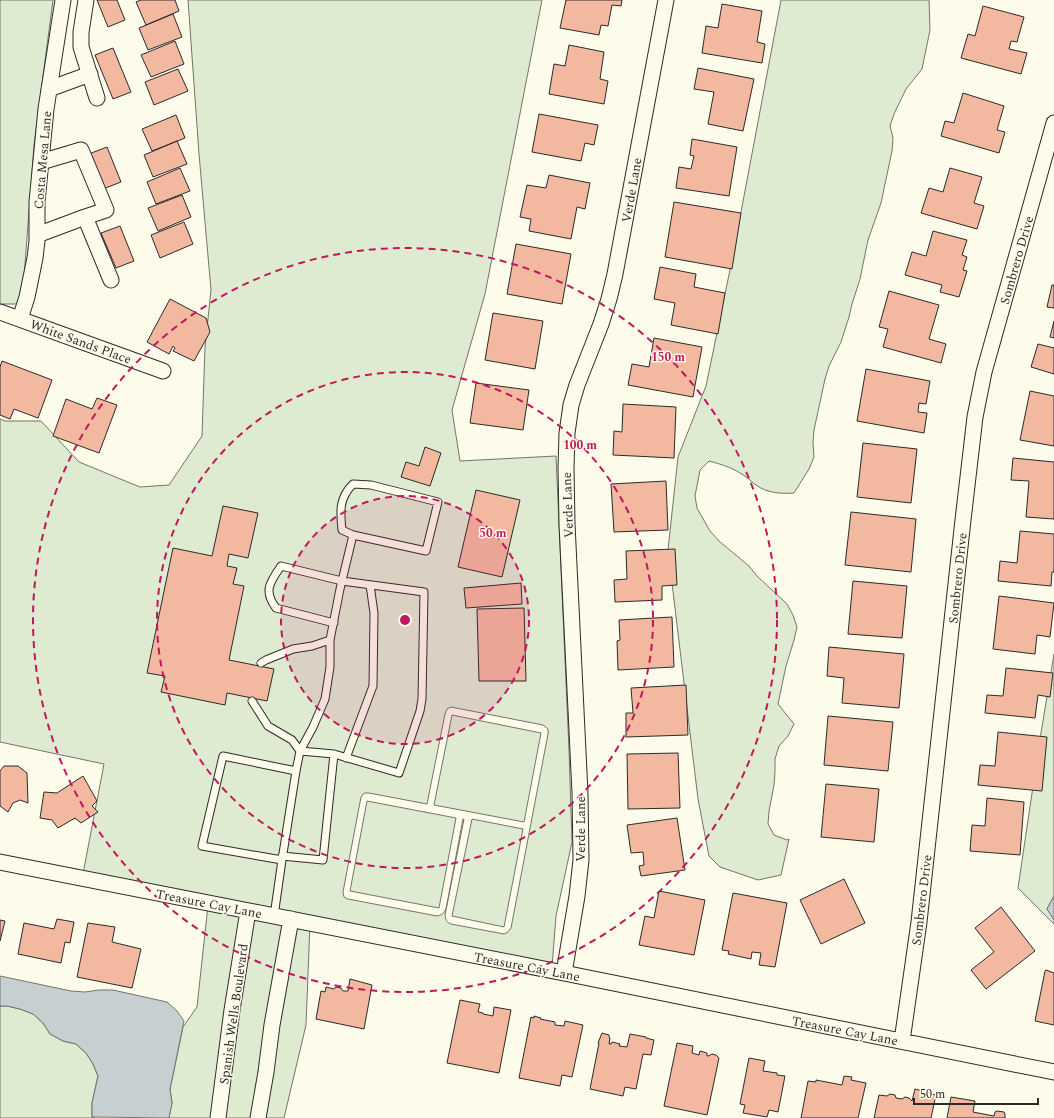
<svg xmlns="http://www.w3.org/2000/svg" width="1054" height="1118" font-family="Spectral,serif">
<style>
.green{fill:#deebd1;stroke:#74746e;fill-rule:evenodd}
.water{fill:#c7d0d0;stroke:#74746e}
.building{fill:#f2b8a0;stroke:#2b2b2b}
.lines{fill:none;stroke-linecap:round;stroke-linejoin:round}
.service-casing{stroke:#2b2b2b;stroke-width:9}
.minor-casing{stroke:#2b2b2b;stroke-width:17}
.service{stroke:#fdfbea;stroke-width:7}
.minor{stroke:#fdfbea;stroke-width:15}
.ring{fill:none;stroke:#c2185b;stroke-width:2;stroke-dasharray:7 5}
.labels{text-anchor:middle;stroke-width:3;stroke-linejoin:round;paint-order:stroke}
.street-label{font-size:13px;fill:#2b2b2b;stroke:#fdfbea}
.centre{fill:#c2185b;stroke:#fdfbea;stroke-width:2}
.ring-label{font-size:12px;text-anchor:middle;font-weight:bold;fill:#c2185b;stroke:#fdfbea;stroke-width:3;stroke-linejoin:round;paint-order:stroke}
</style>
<rect width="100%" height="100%" fill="#fdfbea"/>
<path class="green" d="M0 0H53L34 145 22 304H0Z
M188 0H542L485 294 452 410 460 461 556 456 569 750 572 842 556 916 552 967 310 923 306 1025 284 1118H169L172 1103 170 1089 183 1027 197 1007 208 905 82 879 104 764 0 742V419L5 421H41L79 462 140 487 169 485 202 436 205 347 211 290 199 154ZM451 707 543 725 548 729V734L511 928 508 932 504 934 451 924C446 922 446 920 445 915L464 819H463L446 909C444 914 441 915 437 916L348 899 344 897 343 892 361 797 364 793H369L427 804 445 714 447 709Z
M781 0H929L930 30 922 69 906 89 894 114 890 126 893 138 892 151 881 203 868 240 860 279 852 304 849 317 841 342 829 366 825 379 814 430 813 443 814 457 809 469 794 493C781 494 767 493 756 485 752 483 750 479 746 477 736 469 721 464 709 461L700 470 695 496 697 508 710 531 719 541 749 566 757 576 787 604 793 615 797 627 794 640 786 666 778 704 794 724 788 736 779 746 775 759V772L774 785 769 811 768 824 774 835 787 840 789 839 781 875 758 880 720 867 709 856 698 799 668 550 678 457 706 386 731 265Z
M1054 654V896L1047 909 1054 919V924L1018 888 1040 739Z
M452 715 541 733 524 822 434 805Z
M367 801 456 818 439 908 350 891Z
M472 819 523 829 504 927 452 916Z
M0 1006H7L20 1009 33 1014 43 1023 50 1034 63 1041 76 1044 86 1053 93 1064 98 1076 92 1103V1117L95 1118H0Z"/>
<path class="water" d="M1054 896V920L1047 909Z
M0 976 71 991 85 992 99 990H113L167 1002 177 1011 184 1021 170 1089 172 1103 169 1118 92 1117V1103L98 1076 93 1064 86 1053 76 1044 63 1041 50 1034 43 1023 33 1014 20 1009 7 1006H0Z"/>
<path class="building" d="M97 0H117L125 20 108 27Z
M141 0H175L179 11 146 25 136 2Z
M566 0H622L621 6 612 5 608 26 601 25 599 35 560 28Z
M722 4 762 11 757 42 765 44 762 63 702 53 706 26 718 28Z
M983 6 1024 17 1017 42 1011 41 1009 49 1027 53 1021 74 961 58 968 34 975 36Z
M173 14 182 37 148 50 139 28Z
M175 41 184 64 151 77 141 55Z
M569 45 604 52 600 79 608 81 604 104 549 94 554 64 565 66Z
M113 48 131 92 113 99 95 55Z
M698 68 754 79 743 131 708 124 714 92 694 89Z
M178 69 188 91 154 105 145 82Z
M963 93 1004 106 997 130 1005 132 999 153 941 136 945 121 954 123Z
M539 114 598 125 594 145 585 143 581 161 532 152Z
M176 115 185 138 152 151 142 129Z
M692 139 737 147 729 196 676 188 679 167 691 169 694 156 690 155Z
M177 141 187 164 153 177 144 155Z
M107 147 121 182 103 189 89 154Z
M180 168 190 191 156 204 147 182Z
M950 168 982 177 974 203 984 206 977 229 921 213 929 188 943 192Z
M549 175 590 183 585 209 577 207 571 239 529 231 531 219 520 217 527 185 546 188Z
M182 195 191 217 158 231 148 208Z
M674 202 741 213 732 269 665 257Z
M184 222 193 244 160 258 151 235Z
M120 226 134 261 116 268 101 233Z
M933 231 967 240 962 255 967 257 963 270 967 271 959 297 940 292 942 285 905 275 912 252 926 256Z
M516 244 571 254 562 304 507 294Z
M660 267 696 274 694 287 725 293 718 334 671 325 675 303 654 299Z
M1052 285H1054V308L1047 307Z
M889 291 939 305 929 339 946 344 941 363 883 347 888 329 879 327Z
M170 299 206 318 210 332 194 361 173 351 175 348 173 346 169 354 147 342Z
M493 313 543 321 535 369 485 360Z
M1054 321V338L1050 337Z
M654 338 702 347 693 397 628 385 632 364 649 367Z
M1038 344 1054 348V374L1031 367Z
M2 361 52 380 38 418 14 409 10 419 0 415V367Z
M866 369 930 381 926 404 919 403 918 412 927 413 924 433 857 421Z
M476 383 529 390 523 430 470 423Z
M1030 391 1054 396V446L1020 440Z
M97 398 117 405 99 453 53 436 66 399 92 409Z
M623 404 676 407 674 458 613 455 614 431 622 432Z
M863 443 917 449 911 503 857 497Z
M425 447 441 453 430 486 401 477 406 462 419 466Z
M1013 458 1054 462V519L1026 517 1029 481 1011 480Z
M666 481 668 530 614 532 611 484Z
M476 490 520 500 502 577 458 567Z
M223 506 258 513 248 558 229 554 227 566 237 568 233 584 244 586 229 660 274 669 267 701 227 693 225 705 161 692 165 676 147 673 173 548 212 556Z
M851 512 916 519 911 572 845 565Z
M1020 531 1054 534V572H1052L1051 586 998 581 1000 561 1017 563Z
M675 549 677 585 662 586V600L615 602 614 580 627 579 626 551Z
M853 581 907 586 902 638 848 634Z
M521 583 522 604 466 608 464 588Z
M999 596 1054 603 1050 637 1037 635 1035 654 993 649Z
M524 608 526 681H479L477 609Z
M672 617 674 667 618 670 617 641 620 640 619 620Z
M829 647 904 654 899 708 842 703 844 678 827 676Z
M1006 668 1053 673 1050 697 1038 695 1035 718 985 713 987 695 1003 696Z
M686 685 688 735 626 737V713H633L631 688Z
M828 716 893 722 888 771 824 765Z
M998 732 1047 737 1042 791 978 785 980 765 995 766Z
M678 753 680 808 628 809 627 754Z
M4 766H18L27 773 28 803 20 800 13 803 8 812 0 806V771Z
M83 776 97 801 92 806 98 812 81 823 75 818 58 828 52 820 40 818 44 792 57 793Z
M826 784 879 789 874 842 821 837Z
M987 798 1024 802 1020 855 970 851 972 825 985 826Z
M677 818 685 870 641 876 639 866 644 865 643 852 631 853 627 825Z
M844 879 865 923 821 944 800 900Z
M659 891 705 900 694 955 639 945 645 916 654 918Z
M733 893 787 903 775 967 759 965 761 953 752 952 751 959 728 954 729 951 722 950Z
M1001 907 1035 951 986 989 971 970 994 952 975 928Z
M57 919 74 922 70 943 65 942 61 963 18 954 24 923 54 929Z
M0 920 5 921 0 941Z
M88 923 115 927 112 942 141 949 132 988 77 977Z
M1046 970 1054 973V1025L1035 1021 1045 971Z
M350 979 372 985 364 1029 316 1019 321 991 325 992 326 987 334 989 336 987 341 988 343 991H348Z
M460 1000 480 1004 478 1012 483 1013V1014L493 1016 494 1007 511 1010 499 1073 447 1063Z
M534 1016 541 1018 540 1019 555 1022V1025L564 1026 565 1021 583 1025 572 1077 562 1075 560 1086 519 1078 531 1017 534 1018Z
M602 1033 609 1035V1037L610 1038 609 1044H611L612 1042 620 1044 619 1046 627 1047 630 1034 646 1037V1038L654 1040 651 1055 643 1054 636 1089 625 1087 623 1096 590 1089 599 1043H598Z
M677 1043 693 1046 692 1053 699 1055 700 1051 707 1053V1056H708L712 1054 716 1055 719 1058 707 1115 664 1106Z
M749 1058 765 1061 763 1071 777 1073V1075L785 1076 778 1112 769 1110 767 1117 743 1113 745 1105 740 1104Z
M844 1076 852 1077 851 1080 866 1083 858 1118H801L808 1081 816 1082V1080L842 1085Z
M915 1089 923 1091V1092L936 1095 931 1118H874L879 1095 887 1096 890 1094 895 1095 896 1098 902 1099 905 1097 909 1098 912 1101Z
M951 1097 975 1101 973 1112 994 1116 995 1112 997 1111 1004 1112 1005 1114V1118H947Z"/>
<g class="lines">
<defs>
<path id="service" d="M330 640V667L325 699 313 727 300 751 334 754
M261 663 266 660 293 649 312 646 330 640 340 589 353 535 342 530C340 511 339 498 353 484L371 485 438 502 426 551 353 535
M252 701 268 726 292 740 300 751 296 771 223 756 202 846 282 860 274 916
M346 758 373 686 374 613 370 585
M282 856 323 860 334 754 399 773 420 711 422 699 424 592 342 581 281 566C270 582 263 591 276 608L334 623
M282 860 296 771"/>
<path id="minor" d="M86 0 81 32V47L97 98
M49 89 90 74
M41 162 81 150 106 210 85 217 111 280
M37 235 85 217
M0 312 163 371
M20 319 27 297 35 258 37 241V202L46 109 63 0
M0 862 564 973 1054 1072
M564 973 577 896 581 860 580 793 567 524 566 468 567 433 571 405 577 385 601 324 609 299 615 274 666 0
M902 1041 919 922 963 520 975 417 984 372 1054 123
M218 1118 232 1010 248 911
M258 1118 266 1072 272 1025 291 919"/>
</defs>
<use href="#service" class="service-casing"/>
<use href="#minor" class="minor-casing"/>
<use href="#service" class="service"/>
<use href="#minor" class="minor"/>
</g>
<circle cx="405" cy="620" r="124" fill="#c2185b" fill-opacity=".12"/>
<g class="ring">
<circle cx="405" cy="620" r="124"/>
<circle cx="405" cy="620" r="248"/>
<circle cx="405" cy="620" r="372"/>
</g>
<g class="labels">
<g class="street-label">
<text transform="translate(42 160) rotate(-85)" y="5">Costa Mesa Lane</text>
<text transform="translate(631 190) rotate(-80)" y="5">Verde Lane</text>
<text transform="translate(1016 260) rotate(-74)" y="5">Sombrero Drive</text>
<text transform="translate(81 341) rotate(20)" y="5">White Sands Place</text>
<text transform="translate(567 505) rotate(-92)" y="5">Verde Lane</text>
<text transform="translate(957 578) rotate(-84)" y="5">Sombrero Drive</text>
<text transform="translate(580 829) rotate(-90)" y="5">Verde Lane</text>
<text transform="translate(921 900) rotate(-83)" y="5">Sombrero Drive</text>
<text transform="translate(209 903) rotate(11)" y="5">Treasure Cay Lane</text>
<text transform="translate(527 966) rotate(11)" y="5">Treasure Cay Lane</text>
<text transform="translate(233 1014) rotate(-82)" y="5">Spanish Wells Boulevard</text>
<text transform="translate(845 1030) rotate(11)" y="5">Treasure Cay Lane</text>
</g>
</g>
<circle cx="405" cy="620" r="6" class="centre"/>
<g class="ring-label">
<text x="668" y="361">150 m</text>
<text x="580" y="449">100 m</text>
<text x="493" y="537">50 m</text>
</g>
<path d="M914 1098v6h124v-6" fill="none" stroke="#2b2b2b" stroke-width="2"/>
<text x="920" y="1098" font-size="12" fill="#2b2b2b" stroke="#fdfbea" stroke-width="3" paint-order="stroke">50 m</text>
</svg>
